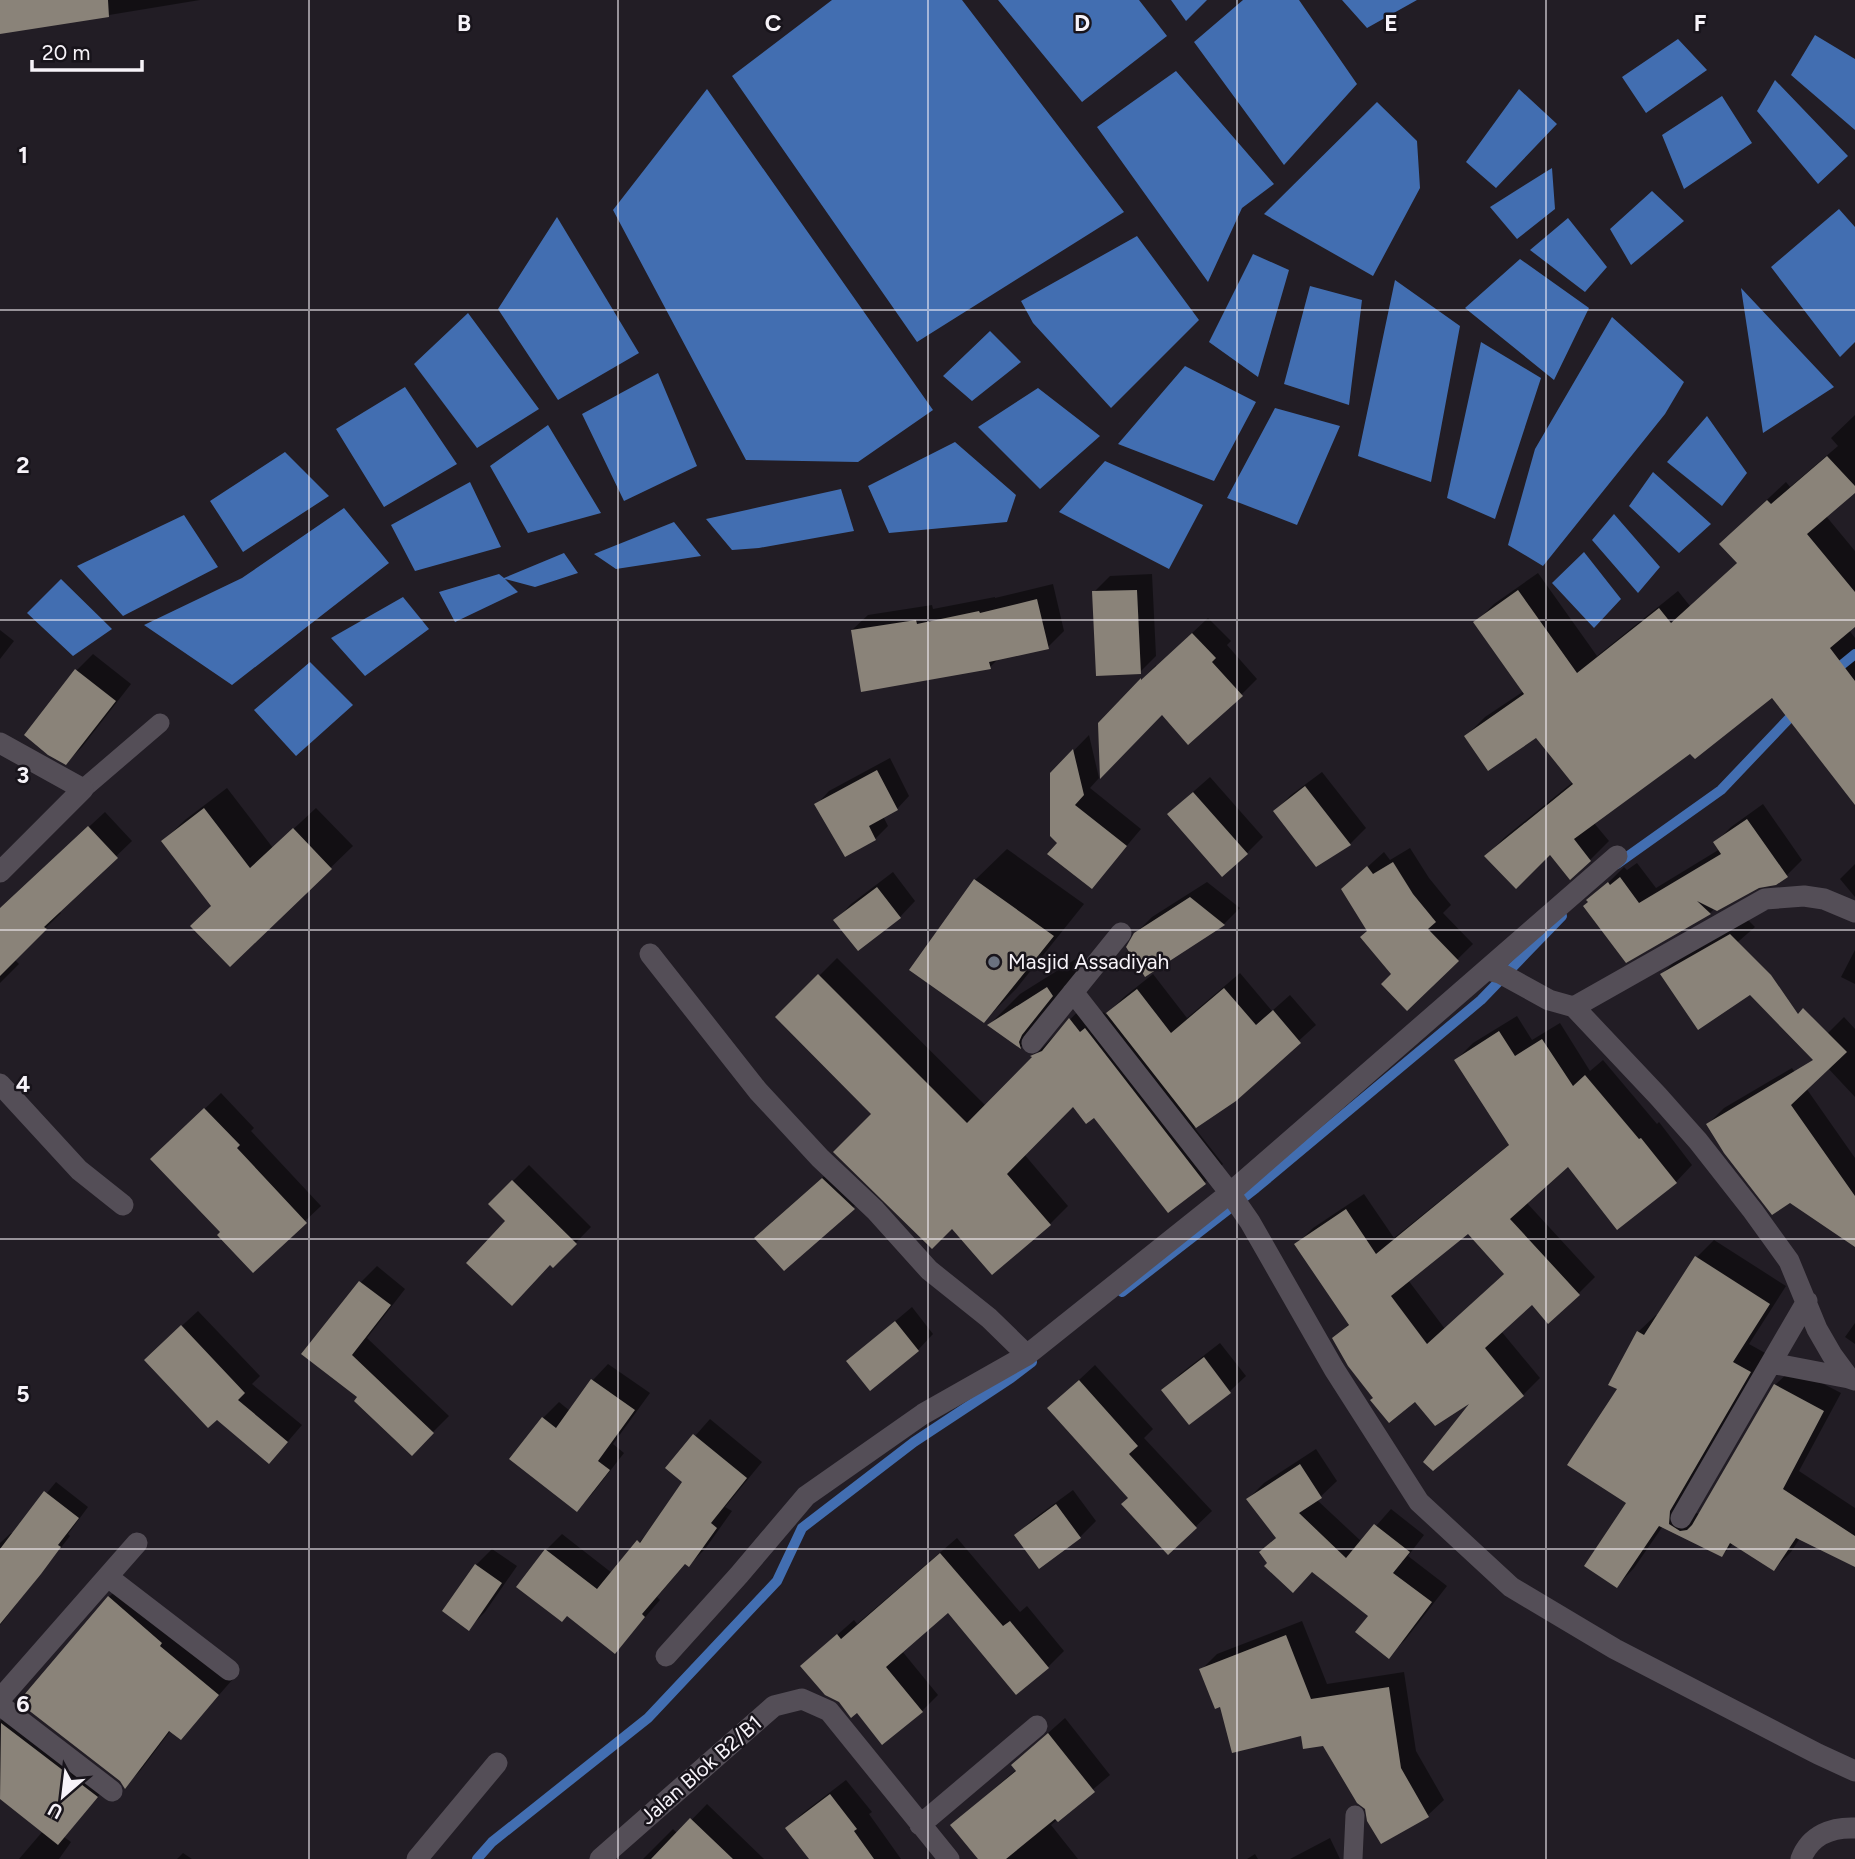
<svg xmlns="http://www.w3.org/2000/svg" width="1855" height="1859" font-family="Figtree,sans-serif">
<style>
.water{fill:#426eb1}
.shadow{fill:#0007;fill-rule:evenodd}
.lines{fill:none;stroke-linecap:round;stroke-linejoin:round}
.stream{stroke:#426eb1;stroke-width:10}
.building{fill:#8a8379;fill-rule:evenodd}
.lane{stroke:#544e57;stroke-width:19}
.street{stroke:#544e57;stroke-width:21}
.grid{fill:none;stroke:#f7f3f9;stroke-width:2;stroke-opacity:0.55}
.worship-dot{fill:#6b7280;stroke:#18141b;stroke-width:2.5}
.labels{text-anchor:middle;stroke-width:5;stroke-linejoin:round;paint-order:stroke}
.poi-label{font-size:21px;fill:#f7f3f9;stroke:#18141b;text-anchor:start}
.street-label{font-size:21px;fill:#f7f3f9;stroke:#18141b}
.grid-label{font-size:23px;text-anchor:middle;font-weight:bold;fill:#f7f3f9;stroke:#18141b;stroke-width:5;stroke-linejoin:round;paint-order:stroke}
</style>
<rect width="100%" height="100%" fill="#221d25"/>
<path class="water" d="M832 0H962L1124 212 917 342 732 76Z
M998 0H1139L1167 36 1082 102Z
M1171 0H1207L1186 21Z
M1243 0H1299L1357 84 1284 165 1194 42Z
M1342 0H1417L1367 28Z
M1815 35 1855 59V130L1791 75Z
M1678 39 1707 70 1646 113 1622 77Z
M1176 71 1274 184 1242 208 1208 282 1097 127Z
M1775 80 1848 156 1818 184 1757 111Z
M707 89 933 410 858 462 746 460 613 210Z
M1519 89 1557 124 1496 188 1466 162Z
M1722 96 1752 143 1684 189 1662 135Z
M1377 102 1417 141 1420 188 1373 276 1264 214Z
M1552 168 1555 209 1517 239 1490 207Z
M1652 191 1684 221 1631 265 1610 229Z
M1839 209 1855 227V342L1840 357 1771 267Z
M557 217 639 353 558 400 498 309Z
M1568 218 1607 267 1585 292 1530 250Z
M1137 236 1199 320 1111 408 1033 323 1021 301Z
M1253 254 1289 270 1258 377 1209 342Z
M1520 259 1589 308 1554 380 1465 308Z
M1395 280 1460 326 1431 482 1358 456Z
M1310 286 1362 300 1349 405 1284 384Z
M1741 288 1834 387 1763 433Z
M468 313 539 409 477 448 414 364Z
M1612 317 1684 382 1665 414 1543 566 1508 545 1535 449Z
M990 331 1021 362 972 401 943 376Z
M1481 342 1541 378 1495 519 1447 498Z
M1185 366 1256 402 1214 481 1118 444Z
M658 373 697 466 624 501 582 414Z
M405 387 457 464 384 507 336 429Z
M1038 388 1100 436 1040 489 978 427Z
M1275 408 1340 426 1297 525 1227 498Z
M1707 416 1747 473 1722 506 1667 462Z
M548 425 601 513 528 533 490 466Z
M955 442 1016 495 1007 522 889 533 868 486Z
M285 452 329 496 243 552 210 501Z
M1105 461 1203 505 1169 569 1059 512Z
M1653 472 1711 524 1679 553 1629 506Z
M470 482 501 547 415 571 391 525Z
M841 489 854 531 759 548 732 550 706 519Z
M344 508 389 563 232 685 144 625 242 578Z
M1614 514 1660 567 1638 593 1592 540Z
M184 515 218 567 123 616 77 566Z
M674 522 701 556 616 569 594 554Z
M1584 552 1621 599 1594 628 1552 583Z
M564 553 578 573 535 587 505 579 518 592 455 622 439 592 499 574 504 578Z
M61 579 112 629 73 656 27 613Z
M403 597 429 629 365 676 331 638Z
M310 662 353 705 296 756 254 710Z"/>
<path class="shadow" d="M0 0H200L0 33Z
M1855 415V491L1826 516 1855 551V625L1849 630 1855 638V779L1772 695 1594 823 1609 841 1590 860 1550 852 1486 856 1505 837 1573 782 1537 736H1466L1485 717 1524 691 1475 623 1494 604 1538 573 1597 656 1678 591 1690 606 1738 562 1740 525 1786 482 1790 487 1838 446 1831 438Z
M1152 574 1156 656 1140 672 1094 592 1110 576Z
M1053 584 1064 631 1048 647 999 658 990 667 852 630 868 615 932 605 933 609 995 597V598Z
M1208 618 1231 641 1227 645 1257 679 1241 695 1162 713 1100 724 1156 665V667Z
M0 630 14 641 0 659Z
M93 654 131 684 82 747 66 763 26 735 77 670Z
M1089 735 1099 778 1090 788 1141 829 1092 887 1059 843 1052 773Z
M890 758 909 796 897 809 883 816 888 826 875 839 817 804 829 791Z
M1322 772 1366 828 1350 844 1275 811 1291 795Z
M1210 777 1263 837 1247 853 1185 799Z
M227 788 273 848 316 808 353 846 230 965 213 905 163 841 185 820Z
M1763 804 1802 860 1787 875 1758 886 1715 908 1710 913 1585 906 1624 867 1627 870 1637 863 1656 888 1720 849 1715 843 1731 827Z
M105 812 132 841 59 911 61 913 14 959 19 964 0 983V909Z
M1410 848 1429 878 1451 905 1443 913 1473 944 1407 1009 1393 974 1343 889 1384 852 1390 860Z
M1007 849 1084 904 1016 989 984 1021 975 880Z
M1855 864V897L1840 879Z
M893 872 915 901 900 917 836 920 851 904Z
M1207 882 1240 908 1224 924 1146 974 1135 934 1152 917Z
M1747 919 1755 927 1716 961 1662 974 1678 958Z
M1855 950V984L1841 977Z
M1079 957 1084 963 1052 1016 1021 1047 989 1025 1020 994Z
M837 958 986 1106 1088 1001 1099 1015 1104 1012 1106 1015 1124 997 1153 974 1187 1018 1240 973 1272 1011 1290 995 1316 1025 1235 1099 1194 1127 1223 1164 1205 1182 1168 1210 1095 1115 1074 1104 1024 1154 1068 1206 1050 1224 873 1114 778 1017Z
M1517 1016 1532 1040 1560 1023 1590 1071 1603 1060 1657 1124 1659 1122 1692 1165 1676 1182 1568 1165 1526 1202 1595 1277 1578 1294 1532 1302 1501 1331 1540 1378 1523 1395 1476 1399 1375 1398 1334 1339 1350 1323 1297 1244 1313 1228 1364 1194 1394 1238 1510 1144 1456 1060 1473 1043ZM1468 1231 1505 1273 1445 1329 1408 1280Z
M1844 1017 1855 1029V1097L1811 1050Z
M1792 1068 1855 1158V1244L1708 1124 1724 1108Z
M221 1093 254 1128 251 1131 321 1206 253 1270 222 1232 153 1159Z
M839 1163 870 1192 784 1269 772 1222Z
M529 1165 591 1227 553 1266 490 1204Z
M1714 1240 1786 1286 1749 1344 1767 1354 1691 1512 1700 1514 1775 1385 1793 1368 1841 1393 1799 1471 1855 1508V1565L1800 1538 1791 1552 1774 1569 1734 1543 1722 1555 1663 1526 1634 1568 1617 1586 1628 1502 1619 1389 1638 1332 1656 1315 1659 1316 1696 1258Z
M377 1266 405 1289 367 1338 449 1416 412 1453 360 1397 304 1354 361 1282Z
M912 1307 933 1334 918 1350 848 1361Z
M198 1311 260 1376 252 1384 302 1425 284 1446 162 1344Z
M1855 1323V1344L1845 1337Z
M1220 1343 1246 1376 1230 1391 1189 1422 1164 1390 1180 1374Z
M608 1364 650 1393 613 1444 624 1453 592 1494 577 1510 543 1418 559 1402 570 1411 593 1380Z
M1095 1365 1153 1429 1144 1438 1212 1511 1168 1553 1065 1393Z
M710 1419 762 1462 725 1507 732 1511 705 1549 689 1565 686 1563 657 1597 660 1600 615 1652 546 1550 562 1534 612 1573 654 1526 685 1482 667 1468Z
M1316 1449 1337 1481 1317 1500 1362 1542 1391 1509 1424 1535 1408 1556 1447 1586 1405 1640 1389 1656 1370 1616 1313 1570 1269 1563 1261 1552 1277 1537 1248 1499 1264 1483Z
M56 1482 88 1507 68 1534 70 1536 0 1625V1543L11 1533 13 1534Z
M1073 1490 1096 1521 1080 1537 1039 1567 1016 1536 1032 1520Z
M957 1538 1020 1612 1027 1606 1064 1651 1048 1667 1017 1693 949 1611 902 1651 938 1695 922 1711H857L840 1701 802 1666 854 1620 857 1624Z
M492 1549 517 1566 485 1612 469 1628 476 1565Z
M125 1581 233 1679 181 1738 171 1730 140 1771 125 1786 121 1779 109 1597Z
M1302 1621 1327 1684 1404 1672 1416 1751 1444 1800 1428 1815 1381 1842 1367 1808 1324 1744 1222 1704 1201 1670 1217 1654Z
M7 1714 111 1781 64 1837 71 1842 59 1859H19L43 1831 0 1797V1721Z
M1065 1718 1110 1775 1051 1825 1078 1859H981L952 1825 1017 1769 1030 1749Z
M846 1780 872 1812 869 1814 901 1859H812L787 1828 803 1813Z
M707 1804 764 1859H643L673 1829 678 1834Z
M1330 1838 1340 1859H1290Z
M183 1853 192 1859H177Z
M1255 1854 1258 1859H1247Z"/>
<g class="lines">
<path class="stream" d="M1833 672 1855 654
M1617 864 1721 790 1798 709
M1122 1292 1256 1188 1481 1000 1562 916
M477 1859 492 1842 648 1718 777 1581 802 1528 914 1442 1011 1378 1032 1362"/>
</g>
<path class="building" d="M0 0H108L109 17 0 34Z
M1827 456 1855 486V493L1807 534 1855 592V627L1830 648 1855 681V805L1772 698 1695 759 1690 754 1574 839 1591 861 1570 880 1550 855 1516 889 1484 856 1573 784 1536 738 1488 771 1464 736 1524 694 1473 622 1518 590 1577 673 1659 608 1671 623 1737 563 1719 544 1767 500 1771 504Z
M1137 590 1141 674 1096 676 1092 591Z
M1037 599 1049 649 989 662 991 669 861 692 851 630 916 620 917 624 979 611 980 613Z
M1192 633 1216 658 1212 662 1243 696 1188 745 1162 715 1100 779 1098 723 1141 678V680Z
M75 669 116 701 66 765 48 755 24 735Z
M1073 749 1084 795 1075 805 1127 846 1092 889 1047 854 1057 843 1050 836V773Z
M877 770 898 810 869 826 876 840 845 857 814 804Z
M1305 786 1351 845 1316 867 1273 811Z
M1193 792 1248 854 1222 877 1167 814Z
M204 808 250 868 293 828 332 869 230 967 190 926 211 906 161 841Z
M1747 819 1788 877 1776 885 1759 888 1717 911 1697 901 1711 914 1626 963 1583 906 1588 902 1586 900 1608 882 1610 885 1620 877 1639 903 1721 854 1713 842Z
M88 826 118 858 44 927 47 929 0 976V908Z
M1393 862 1413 894 1436 922 1428 929 1459 961 1407 1011 1381 984 1391 974 1360 937 1367 931 1341 889 1367 866 1373 874Z
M974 879 1054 936 984 1023 909 970Z
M877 887 901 918 858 951 833 920Z
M1190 897 1225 925 1145 977 1126 947 1134 933Z
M1730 934 1771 975 1798 1014 1803 1008 1847 1052 1791 1105 1855 1196V1247L1790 1203 1772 1215 1724 1153 1706 1124 1813 1060 1750 995 1698 1030 1660 974Z
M818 974 967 1123 1032 1057 1030 1056 1042 1051 1069 1018 1080 1032 1085 1028 1206 1184 1168 1213 1094 1118 1086 1124 1073 1107 1007 1174 1051 1225 992 1275 952 1229 932 1249 833 1152 871 1114 775 1017Z
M1047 987 1053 996 1022 1035 1019 1042 1021 1049 987 1025Z
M1224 988 1256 1025 1273 1010 1301 1043 1236 1101 1196 1128 1106 1013 1137 989 1171 1033Z
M1499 1031 1515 1056 1542 1039 1573 1086 1585 1075 1639 1139 1641 1138 1677 1183 1617 1230 1568 1167 1510 1219 1580 1295 1548 1324 1532 1305 1485 1348 1524 1396 1433 1471 1423 1462 1469 1404 1435 1426 1415 1402 1389 1423 1370 1400 1373 1398 1348 1366 1332 1338 1349 1325 1294 1244 1346 1209 1376 1254 1509 1145 1454 1060ZM1468 1234 1504 1274 1427 1344 1391 1296Z
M204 1108 240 1145 237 1148 307 1223 253 1273 217 1235 220 1232 150 1159Z
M822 1178 855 1209 784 1271 754 1238Z
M512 1180 577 1244 553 1268 550 1265 512 1306 466 1263 505 1221 488 1204Z
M1695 1256 1770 1304 1733 1362 1751 1372 1670 1511 1669 1524 1680 1531 1687 1530 1692 1525 1774 1384 1824 1411 1783 1489 1855 1536V1567L1796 1538 1774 1571 1730 1543 1722 1557 1659 1526 1617 1588 1584 1566 1626 1503 1567 1465 1617 1389 1608 1385 1637 1331 1644 1335Z
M359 1281 391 1305 352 1355 434 1433 412 1456 354 1401 357 1397 301 1354Z
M895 1321 919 1351 870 1391 846 1361Z
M181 1325 245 1393 238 1400 288 1442 269 1464 217 1420 208 1428 144 1360Z
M1204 1357 1231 1393 1189 1425 1161 1390Z
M591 1379 635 1410 598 1461 610 1470 577 1512 509 1459 542 1417 556 1428Z
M1079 1380 1138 1446 1129 1454 1197 1528 1168 1555 1121 1504 1128 1498 1047 1408Z
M693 1434 747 1478 711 1523 717 1528 689 1567 685 1564 642 1614 645 1617 615 1654 567 1616 562 1622 516 1587 545 1549 597 1589 637 1540 640 1543 682 1482 665 1468Z
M1300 1464 1322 1498 1299 1513 1346 1558 1374 1524 1410 1552 1393 1573 1432 1602 1389 1659 1355 1632 1368 1616 1312 1572 1293 1593 1264 1566 1267 1563 1259 1552 1276 1538 1246 1499Z
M44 1491 79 1518 58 1545 61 1547 41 1574 0 1624V1549Z
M1056 1504 1081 1538 1039 1569 1014 1535Z
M940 1553 1003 1626 1010 1621 1049 1668 1016 1695 948 1613 886 1667 923 1712 882 1745 857 1713 851 1718 839 1702 825 1695 800 1666 837 1634 841 1639Z
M475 1564 502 1583 469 1631 442 1611Z
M108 1596 162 1643 160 1646 219 1695 181 1740 169 1731 125 1789 120 1781 18 1702Z
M1286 1635 1311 1699 1389 1687 1401 1768 1429 1817 1381 1844 1367 1821 1365 1809 1357 1803 1323 1746 1303 1749 1301 1736 1232 1753 1220 1707 1215 1709 1199 1669Z
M1 1723 98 1797 58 1845 0 1799Z
M1048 1733 1095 1792 1058 1822 1055 1819 1006 1859H978L950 1825 1016 1771 1011 1765Z
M830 1794 857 1829 854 1831 874 1859H809L785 1828Z
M690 1818 733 1859H651Z"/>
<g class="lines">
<path class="lane" d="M83 789 160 723
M1353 1859 1355 1815"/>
<path class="street" d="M0 743 83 789 0 872
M650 954 758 1091 820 1158 875 1210 929 1270 989 1318 1027 1355
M1488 970 1500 973 1549 1000 1574 1007 1658 1096 1698 1141 1753 1211 1789 1261 1817 1329 1832 1355 1849 1378 1855 1380
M1073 992 1230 1193 1250 1222 1334 1369 1419 1502 1511 1587 1615 1649 1818 1754 1855 1771
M1574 1007 1765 899 1804 896 1824 899 1855 912
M1032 1043 1121 933
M0 1084 79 1170 123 1205
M1771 1363 1849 1378
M1681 1518 1807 1301
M108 1577 229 1670
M666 1656 739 1575 806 1496 923 1414 1027 1355 1230 1193 1617 856
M0 1699 137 1543
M0 1705 112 1791
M920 1825 1037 1726
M417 1859 497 1763
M600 1859 774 1706 802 1699 829 1711 949 1859
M1801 1859C1810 1835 1832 1827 1855 1828"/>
</g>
<path class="grid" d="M309 0V1859M618 0V1859M928 0V1859M1237 0V1859M1546 0V1859M0 310H1855M0 620H1855M0 930H1855M0 1239H1855M0 1549H1855"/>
<circle class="worship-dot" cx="994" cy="962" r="7"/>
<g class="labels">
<g class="poi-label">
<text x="1008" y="969">Masjid Assadiyah</text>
</g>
<g class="street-label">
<text transform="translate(701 1770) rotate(-41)" y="7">Jalan Blok B2/B1</text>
</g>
</g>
<g class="grid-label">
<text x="464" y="31">B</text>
<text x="773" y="31">C</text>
<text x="1082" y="31">D</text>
<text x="1391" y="31">E</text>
<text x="1700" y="31">F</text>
<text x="23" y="163">1</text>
<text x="23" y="473">2</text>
<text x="23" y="783">3</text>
<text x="23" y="1092">4</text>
<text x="23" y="1402">5</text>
<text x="23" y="1712">6</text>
</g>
<g transform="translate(63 1796) rotate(208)" stroke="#18141b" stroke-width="5" paint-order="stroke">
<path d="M0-5L12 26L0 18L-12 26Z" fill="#f7f3f9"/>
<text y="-10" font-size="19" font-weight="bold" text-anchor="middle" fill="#f7f3f9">U</text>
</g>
<path d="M32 60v10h110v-10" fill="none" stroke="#f7f3f9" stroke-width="3.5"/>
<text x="42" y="60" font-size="21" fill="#f7f3f9" stroke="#18141b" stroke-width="5" paint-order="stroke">20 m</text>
</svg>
